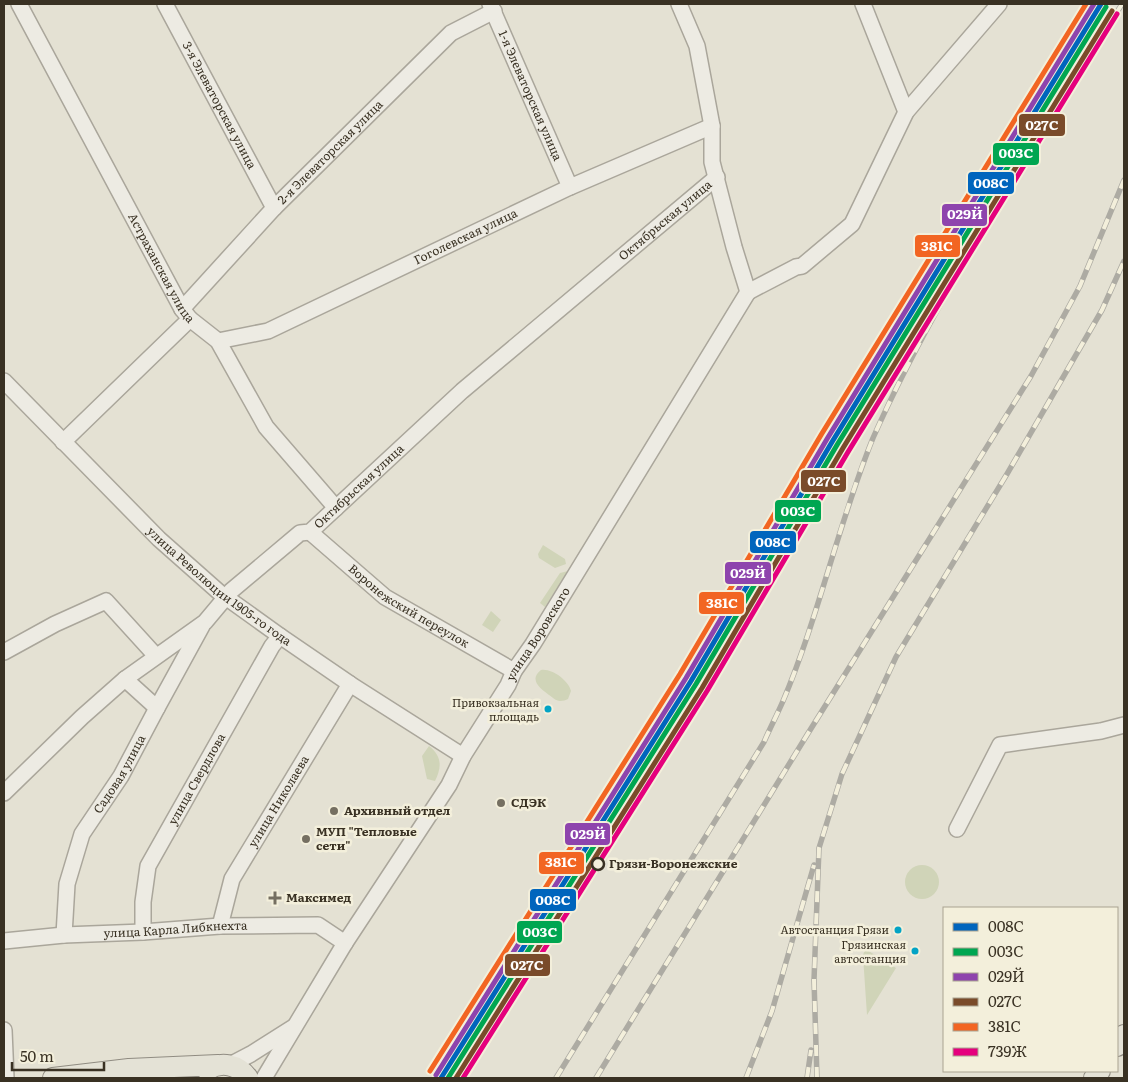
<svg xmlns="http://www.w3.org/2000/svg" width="1128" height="1082" font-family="Literata,serif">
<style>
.green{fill:#d0d4b8}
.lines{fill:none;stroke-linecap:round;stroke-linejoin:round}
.minor-casing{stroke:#aaa69b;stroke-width:18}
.major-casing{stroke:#908c82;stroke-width:22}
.minor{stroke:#edebe3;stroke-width:15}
.major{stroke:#e4e2d6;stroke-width:20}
.rail-casing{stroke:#adaba3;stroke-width:5.5}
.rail{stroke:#f3efdb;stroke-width:4;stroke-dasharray:11;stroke-linecap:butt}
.rail-1-casing{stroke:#f3efdb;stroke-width:9}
.rail-2-casing{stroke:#f3efdb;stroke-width:9}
.rail-3-casing{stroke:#f3efdb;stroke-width:9}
.rail-4-casing{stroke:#f3efdb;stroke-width:9}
.rail-5-casing{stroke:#f3efdb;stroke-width:9}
.rail-6-casing{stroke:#f3efdb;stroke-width:9}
.rail-1{stroke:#0065bd;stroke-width:5}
.rail-2{stroke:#00a651;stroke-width:5}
.rail-3{stroke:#8e44ad;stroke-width:5}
.rail-4{stroke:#7a4b2a;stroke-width:5}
.rail-5{stroke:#f26522;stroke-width:5}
.rail-6{stroke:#e5007d;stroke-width:5}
.bus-dot{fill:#03a3c5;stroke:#f3efdb;stroke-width:2}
.poi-dot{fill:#756f61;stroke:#f3efdb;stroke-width:2}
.stop-dot{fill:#f3efdb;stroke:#393123;stroke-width:2.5}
.labels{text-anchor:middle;stroke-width:5;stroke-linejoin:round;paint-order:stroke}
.bus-label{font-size:11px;fill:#393123;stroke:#f3efdb;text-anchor:end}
.street-label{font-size:12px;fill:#393123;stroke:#f3efdb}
.poi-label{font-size:12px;font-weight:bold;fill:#393123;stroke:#f3efdb;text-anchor:start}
.stop-label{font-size:12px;font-weight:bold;fill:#393123;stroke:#f3efdb;text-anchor:start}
.line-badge{stroke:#f3efdb;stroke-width:2}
.badge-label{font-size:14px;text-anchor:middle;font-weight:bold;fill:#fff}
</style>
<rect width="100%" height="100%" fill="#e4e1d3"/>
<path class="green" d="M543 545 565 559 566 564 555 568 539 558 538 554Z
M568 571 545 607 540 603 560 573Z
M491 611 501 620 493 632 482 625Z
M541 670C552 668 569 681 571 691L568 699C566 700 563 701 560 701 556 701 552 697 549 695 541 689 528 680 541 670Z
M429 746C442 756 442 767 435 781L427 779 422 756Z
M905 882a17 17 0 1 1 34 0a17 17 0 1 1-34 0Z
M867 950 896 968 867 1015 863 956 864 952Z"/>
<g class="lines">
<defs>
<g id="minor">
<path id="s1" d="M19 4 182 309 190 319 218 341 266 427 336 508"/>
<path id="s2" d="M165 4 274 208"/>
<path id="s3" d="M490 4 570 187"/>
<path d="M679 4 697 46 712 126V162L734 247 748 292"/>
<path d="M863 4 906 112"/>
<path d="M748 292 796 267 802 266 852 224 906 112 999 4"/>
<path id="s4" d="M182 309 274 208 451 33 494 11"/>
<path id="s5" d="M218 341 268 331 570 187 712 126"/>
<path id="s6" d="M4 381 159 539 220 593 280 636 350 684 463 756"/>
<path d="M63 442 190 319"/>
<path id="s7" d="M310 532 385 597 514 671"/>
<path d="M4 652 55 624 106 601 156 656"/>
<path d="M125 679 157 708"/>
<path id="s8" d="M4 793 82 717 125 679 205 622 231 591 300 533 310 532 462 391 717 177"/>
<path d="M957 829 1000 745 1101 731 1124 725"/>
<path id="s9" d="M220 926 232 879 350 684"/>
<path id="s10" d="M143 932V902L148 866 272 646 280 636"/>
<path id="s11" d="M64 935 67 884 82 834 121 776 157 708 202 626"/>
<path id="s12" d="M4 941 64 935 143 932 220 926 318 925 345 943"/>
<path d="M4 1030 6 1078"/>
<path d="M230 1065 251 1054 292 1028"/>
<path id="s13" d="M264 1078 345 943 449 785 463 756 508 685 514 671 533 644 748 292"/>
</g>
<path id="major" d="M1117 1046 1124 1035
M207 1070C221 1061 238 1064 248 1078
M53 1078 129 1069 218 1065
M1094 1078 1100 1071"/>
</defs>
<use href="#minor" class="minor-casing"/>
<use href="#major" class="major-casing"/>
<use href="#minor" class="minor"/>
<use href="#major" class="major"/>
<defs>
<path id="rail" d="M556 1078 764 742C770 728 777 715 783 701 819 616 838 524 873 438 895 388 921 339 948 291 1003 193 1063 99 1122 4
M596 1078 807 735 1031 376 1080 286 1124 180
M746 1078 772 1011 814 865
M807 1078 811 1050
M817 1078 814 980 819 848 842 774 896 657 1007 474 1102 310 1124 261"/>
</defs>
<use href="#rail" class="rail-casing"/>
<use href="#rail" class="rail"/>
<defs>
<path id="rail-1" d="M441 1078 691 681 832 442 1101 4"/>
<path id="rail-2" d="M448 1078 696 684 837 445 1106 7"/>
<path id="rail-3" d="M436 1075 686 678 827 439 1094 4"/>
<path id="rail-4" d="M456 1078 702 688 843 448 1112 11"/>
<path id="rail-5" d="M430 1071 680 674 821 435 1086 4"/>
<path id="rail-6" d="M463 1078 707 691 848 452 1117 14"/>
</defs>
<use href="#rail-1" class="rail-1-casing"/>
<use href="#rail-2" class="rail-2-casing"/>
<use href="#rail-3" class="rail-3-casing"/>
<use href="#rail-4" class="rail-4-casing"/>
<use href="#rail-5" class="rail-5-casing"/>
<use href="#rail-6" class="rail-6-casing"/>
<use href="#rail-1" class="rail-1"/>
<use href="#rail-2" class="rail-2"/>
<use href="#rail-3" class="rail-3"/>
<use href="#rail-4" class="rail-4"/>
<use href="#rail-5" class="rail-5"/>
<use href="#rail-6" class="rail-6"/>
</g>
<g class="bus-dot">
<circle cx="548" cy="709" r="4.5"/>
<circle cx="898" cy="930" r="4.5"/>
<circle cx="915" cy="951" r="4.5"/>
</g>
<g class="poi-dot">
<circle cx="501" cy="803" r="5"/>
<circle cx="334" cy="811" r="5"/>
<circle cx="306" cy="839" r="5"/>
<path d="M272.5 890.5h5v5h5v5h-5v5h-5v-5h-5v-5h5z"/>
</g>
<circle class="stop-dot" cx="598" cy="864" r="6"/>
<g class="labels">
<g class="bus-label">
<text x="539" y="707">Привокзальная<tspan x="539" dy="14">площадь</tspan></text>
<text x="889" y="934">Автостанция Грязи</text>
<text x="906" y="949">Грязинская<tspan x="906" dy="14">автостанция</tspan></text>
</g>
<g class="street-label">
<text dy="4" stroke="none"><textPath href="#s3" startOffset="100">1-я Элеваторская улица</textPath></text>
<text dy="4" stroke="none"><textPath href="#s2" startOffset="115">3-я Элеваторская улица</textPath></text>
<text dy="4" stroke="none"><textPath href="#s4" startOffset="216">2-я Элеваторская улица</textPath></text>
<text dy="4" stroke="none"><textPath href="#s8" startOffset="878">Октябрьская улица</textPath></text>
<text dy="4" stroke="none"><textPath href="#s5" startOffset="270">Гоголевская улица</textPath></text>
<text dy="4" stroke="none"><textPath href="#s1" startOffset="300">Астраханская улица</textPath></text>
<text dy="4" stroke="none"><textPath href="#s8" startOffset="472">Октябрьская улица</textPath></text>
<text dy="4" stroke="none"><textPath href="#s6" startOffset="298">улица Революции 1905-го года</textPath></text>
<text dy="4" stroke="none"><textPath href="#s7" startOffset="124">Воронежский переулок</textPath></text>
<text dy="4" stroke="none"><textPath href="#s13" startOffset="522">улица Воровского</textPath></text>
<text dy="4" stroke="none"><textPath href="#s11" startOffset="174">Садовая улица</textPath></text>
<text dy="4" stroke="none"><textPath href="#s10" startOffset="166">улица Свердлова</textPath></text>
<text dy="4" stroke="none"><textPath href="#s9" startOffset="139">улица Николаева</textPath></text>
<text dy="4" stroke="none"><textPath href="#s12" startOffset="172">улица Карла Либкнехта</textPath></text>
</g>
<g class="poi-label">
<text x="511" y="807">СДЭК</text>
<text x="344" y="815">Архивный отдел</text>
<text x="316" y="836">МУП "Тепловые<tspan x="316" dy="14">сети"</tspan></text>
<text x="286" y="902">Максимед</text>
</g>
<g class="stop-label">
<text x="609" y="868">Грязи-Воронежские</text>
</g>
</g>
<g class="line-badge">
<rect x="1018" y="113" width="48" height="24" rx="5" fill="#7a4b2a"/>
<rect x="992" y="142" width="48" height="24" rx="5" fill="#00a651"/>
<rect x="967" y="171" width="48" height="24" rx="5" fill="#0065bd"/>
<rect x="941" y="203" width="47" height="24" rx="5" fill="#8e44ad"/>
<rect x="914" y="234" width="47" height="24" rx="5" fill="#f26522"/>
<rect x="800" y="469" width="47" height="24" rx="5" fill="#7a4b2a"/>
<rect x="774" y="499" width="48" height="24" rx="5" fill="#00a651"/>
<rect x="749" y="530" width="48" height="24" rx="5" fill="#0065bd"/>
<rect x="724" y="561" width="48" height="24" rx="5" fill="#8e44ad"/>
<rect x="698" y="591" width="47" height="24" rx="5" fill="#f26522"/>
<rect x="564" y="822" width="47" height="24" rx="5" fill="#8e44ad"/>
<rect x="538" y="851" width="47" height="24" rx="5" fill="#f26522"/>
<rect x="529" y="888" width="48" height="24" rx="5" fill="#0065bd"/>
<rect x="516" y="920" width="47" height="24" rx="5" fill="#00a651"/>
<rect x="504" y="953" width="47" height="24" rx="5" fill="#7a4b2a"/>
</g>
<g class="badge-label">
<text x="1042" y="130">027С</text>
<text x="1016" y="158">003С</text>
<text x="991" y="188">008С</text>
<text x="965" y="219">029Й</text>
<text x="937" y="251">381С</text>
<text x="824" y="486">027С</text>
<text x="798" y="516">003С</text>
<text x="773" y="547">008С</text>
<text x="748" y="578">029Й</text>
<text x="722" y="608">381С</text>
<text x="588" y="839">029Й</text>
<text x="561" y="867">381С</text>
<text x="553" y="905">008С</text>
<text x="540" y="937">003С</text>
<text x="527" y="970">027С</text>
</g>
<rect width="1128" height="1082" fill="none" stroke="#393123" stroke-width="10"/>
<rect x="943" y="907" width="175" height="165" fill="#f3efdb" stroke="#a9a391"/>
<rect x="953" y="923" width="25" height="8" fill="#0065bd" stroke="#a9a391"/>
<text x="988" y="932" font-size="15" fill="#393123">008С</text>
<rect x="953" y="948" width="25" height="8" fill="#00a651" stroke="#a9a391"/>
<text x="988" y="957" font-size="15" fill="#393123">003С</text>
<rect x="953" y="973" width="25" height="8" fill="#8e44ad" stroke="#a9a391"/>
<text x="988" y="982" font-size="15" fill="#393123">029Й</text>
<rect x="953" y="998" width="25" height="8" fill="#7a4b2a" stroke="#a9a391"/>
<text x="988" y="1007" font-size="15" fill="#393123">027С</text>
<rect x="953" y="1023" width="25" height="8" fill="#f26522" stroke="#a9a391"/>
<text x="988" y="1032" font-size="15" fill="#393123">381С</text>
<rect x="953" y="1048" width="25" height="8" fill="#e5007d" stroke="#a9a391"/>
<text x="988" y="1057" font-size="15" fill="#393123">739Ж</text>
<path d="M12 1062v8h92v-8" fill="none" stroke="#393123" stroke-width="2.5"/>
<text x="20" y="1062" font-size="15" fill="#393123" stroke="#f3efdb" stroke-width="4" paint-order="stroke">50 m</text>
</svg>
